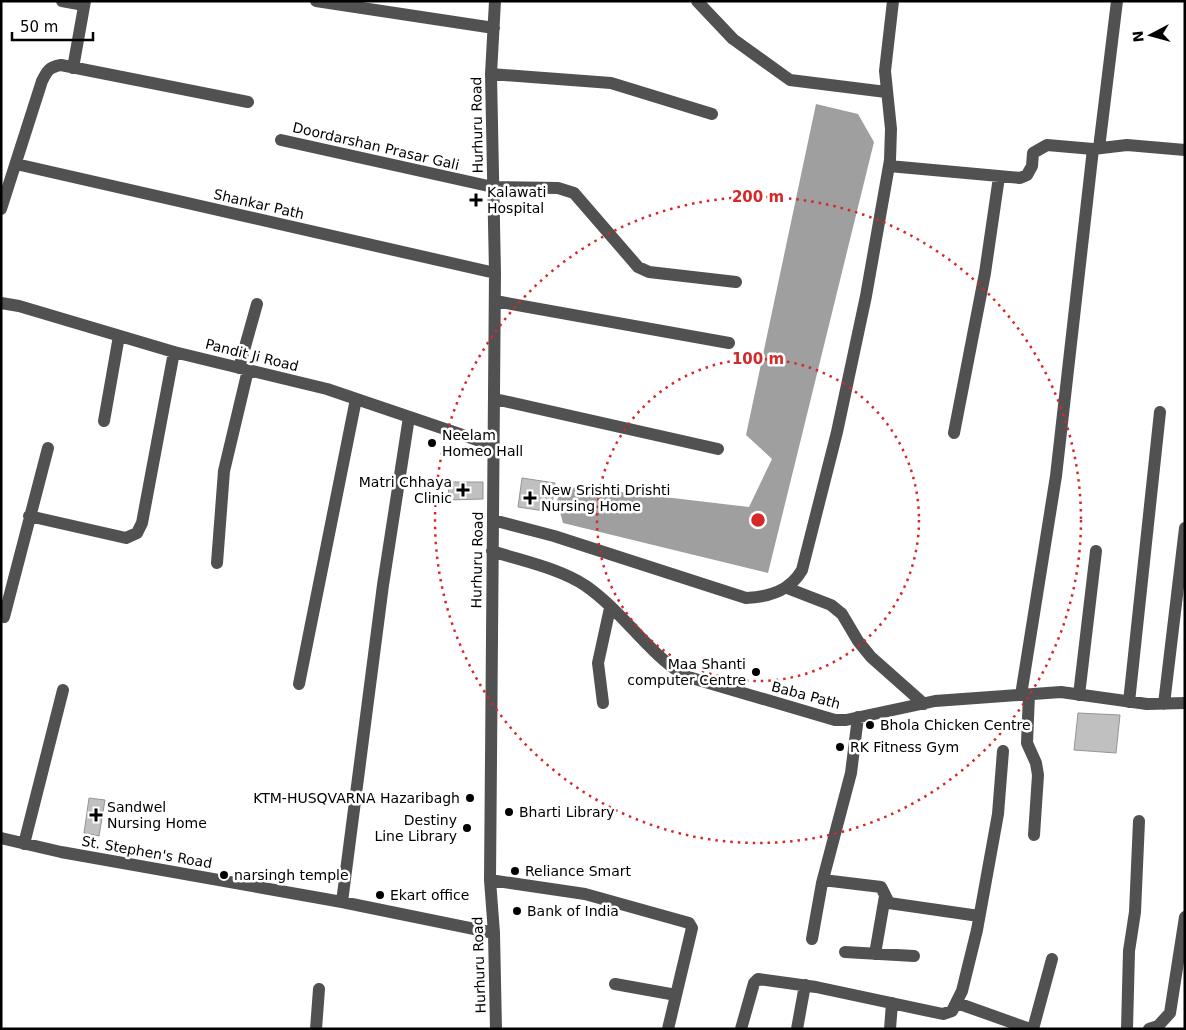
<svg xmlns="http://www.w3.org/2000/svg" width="1186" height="1030" font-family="'DejaVu Sans',sans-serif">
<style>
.water{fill:#9f9f9f}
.building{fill:#c0c0c0;stroke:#959595}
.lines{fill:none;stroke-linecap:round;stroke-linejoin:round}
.minor{stroke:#515151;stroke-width:12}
.ring{fill:none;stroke:#d62828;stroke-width:2.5;stroke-dasharray:2.5 5}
.poi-dot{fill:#000;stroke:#fff;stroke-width:2}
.labels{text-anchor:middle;stroke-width:5;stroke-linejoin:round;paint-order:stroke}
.street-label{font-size:14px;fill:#000;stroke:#fff}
.poi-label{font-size:14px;fill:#000;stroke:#fff;text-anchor:start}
.centre{fill:#d62828;stroke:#fff;stroke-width:2.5}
.ring-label{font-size:15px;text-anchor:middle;font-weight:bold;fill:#d62828;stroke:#fff;stroke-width:5;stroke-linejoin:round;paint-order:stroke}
</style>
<rect width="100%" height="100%" fill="#fff"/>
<path class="water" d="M816 104 858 114 874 142 768 573 563 523 557 501 560 489 579 487 749 507 772 459 746 435Z"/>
<path class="building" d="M522 478 555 483 551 512 518 507Z
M448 482H483V499L449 500Z
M1078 713 1120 715 1116 753 1074 750Z
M89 798 105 800 99 836 84 833Z"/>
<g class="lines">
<path class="minor" d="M62 1 84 5
M316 1 494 28
M495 1 491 74 495 273 490 880 494 933 496 1029
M697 1 733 39 790 80 886 92
M73 68 85 1
M491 74 611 83 712 114
M281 140 493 187 558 188 574 193 638 267 649 272 736 282
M1099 148 1117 1
M16 164 495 273
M889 166 1020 178 1027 175 1032 166 1033 153 1047 145 1093 149 1127 145 1185 150
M1 209 42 81C47 71 49 67 61 65L248 102
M495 301 729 343
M1 303 19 306 174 352 327 389 492 445
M239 368 257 304
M495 399 718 449
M104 421 119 336
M954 433 985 273 999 177
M29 516 126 538 137 533 142 523 174 352
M493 520 554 536 746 598C769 597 790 591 802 570L837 432 866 296 890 160 891 129 885 71 893 1
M492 551C522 561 559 568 586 586 623 612 647 652 685 676L835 720H846L935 701 1061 692 1147 704 1185 703
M217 563 224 471 248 370
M787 588 831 605 842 614 858 641 871 657 924 704
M4 617 48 448
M299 684 356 399
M1021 695 1056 476 1093 149
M1029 695 1027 743 1036 763 1038 775 1034 835
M1079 695 1096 551
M1129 702 1160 412
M603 703 598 663 610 608
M1164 704 1185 528
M1 838 61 852 342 902 494 933
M24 844 63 690
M490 880 585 894 689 923 692 928 668 1029
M823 880 881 887 889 903 979 916
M342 902 383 585 409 417
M812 939 822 883 851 773 858 717
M845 952 914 956
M875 954 885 896
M615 984 676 995
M957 1003 1030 1029
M316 1029 319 989
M741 1029 754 983 758 979 816 987 943 1014 952 1011 962 991 977 930 998 814 1003 751
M797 1029 805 985
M890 1029 892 1003
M1033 1029 1052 959
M1127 1029 1129 951 1135 912 1139 821
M1149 1029 1158 1026 1170 1013 1185 917"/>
</g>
<g class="ring">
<circle cx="758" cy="520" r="161"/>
<circle cx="758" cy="520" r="323"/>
</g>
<g class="poi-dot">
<path d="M473.5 192.5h5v5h5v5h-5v5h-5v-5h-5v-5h5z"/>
<circle cx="432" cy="443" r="5"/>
<path d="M460.5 482.5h5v5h5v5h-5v5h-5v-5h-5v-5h5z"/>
<path d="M527.5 490.5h5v5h5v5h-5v5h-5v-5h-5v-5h5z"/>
<circle cx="756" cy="672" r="5"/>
<circle cx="870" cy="725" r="5"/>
<circle cx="840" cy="747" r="5"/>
<circle cx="470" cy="798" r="5"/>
<circle cx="509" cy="812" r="5"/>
<path d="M93.5 807.5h5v5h5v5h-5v5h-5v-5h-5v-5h5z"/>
<circle cx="467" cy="828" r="5"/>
<circle cx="515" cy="871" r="5"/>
<circle cx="224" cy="875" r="5"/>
<circle cx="380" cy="895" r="5"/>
<circle cx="517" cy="911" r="5"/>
</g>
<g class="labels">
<g class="street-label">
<text transform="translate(477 125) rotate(-91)" y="5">Hurhuru Road</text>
<text transform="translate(376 146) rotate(13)" y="5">Doordarshan Prasar Gali</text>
<text transform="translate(259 204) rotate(13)" y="5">Shankar Path</text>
<text transform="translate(252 355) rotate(14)" y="5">Pandit Ji Road</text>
<text transform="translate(477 560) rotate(-89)" y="5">Hurhuru Road</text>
<text transform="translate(806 695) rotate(15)" y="5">Baba Path</text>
<text transform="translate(147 852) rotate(10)" y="5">St. Stephen's Road</text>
<text transform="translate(479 965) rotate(-92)" y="5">Hurhuru Road</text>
</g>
<g class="poi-label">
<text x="487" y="197">Kalawati<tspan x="487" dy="16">Hospital</tspan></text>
<text x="442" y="440">Neelam<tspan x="442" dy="16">Homeo Hall</tspan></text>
<text x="452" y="487" text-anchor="end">Matri Chhaya<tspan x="452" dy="16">Clinic</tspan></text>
<text x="541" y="495">New Srishti Drishti<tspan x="541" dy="16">Nursing Home</tspan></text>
<text x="746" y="669" text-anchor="end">Maa Shanti<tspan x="746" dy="16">computer Centre</tspan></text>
<text x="880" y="730">Bhola Chicken Centre</text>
<text x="850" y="752">RK Fitness Gym</text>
<text x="460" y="803" text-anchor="end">KTM-HUSQVARNA Hazaribagh</text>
<text x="107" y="812">Sandwel<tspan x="107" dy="16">Nursing Home</tspan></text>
<text x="519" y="817">Bharti Library</text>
<text x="457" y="825" text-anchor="end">Destiny<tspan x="457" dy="16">Line Library</tspan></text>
<text x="525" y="876">Reliance Smart</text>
<text x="234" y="880">narsingh temple</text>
<text x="390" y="900">Ekart office</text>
<text x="527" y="916">Bank of India</text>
</g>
</g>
<circle cx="758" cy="520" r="8" class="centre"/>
<g class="ring-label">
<text x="758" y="202">200 m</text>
<text x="758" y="364">100 m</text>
</g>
<rect width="1186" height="1030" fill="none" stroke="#000000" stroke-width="5"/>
<g transform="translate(1151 35) rotate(264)" stroke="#ffffff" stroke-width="4" paint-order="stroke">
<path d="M0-4L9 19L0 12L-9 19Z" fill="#000000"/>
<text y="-8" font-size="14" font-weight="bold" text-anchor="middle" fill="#000000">N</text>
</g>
<path d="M12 32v8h81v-8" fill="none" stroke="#000000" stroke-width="2.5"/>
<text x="20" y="32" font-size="15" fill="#000000" stroke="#ffffff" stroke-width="4" paint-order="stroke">50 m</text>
</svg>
